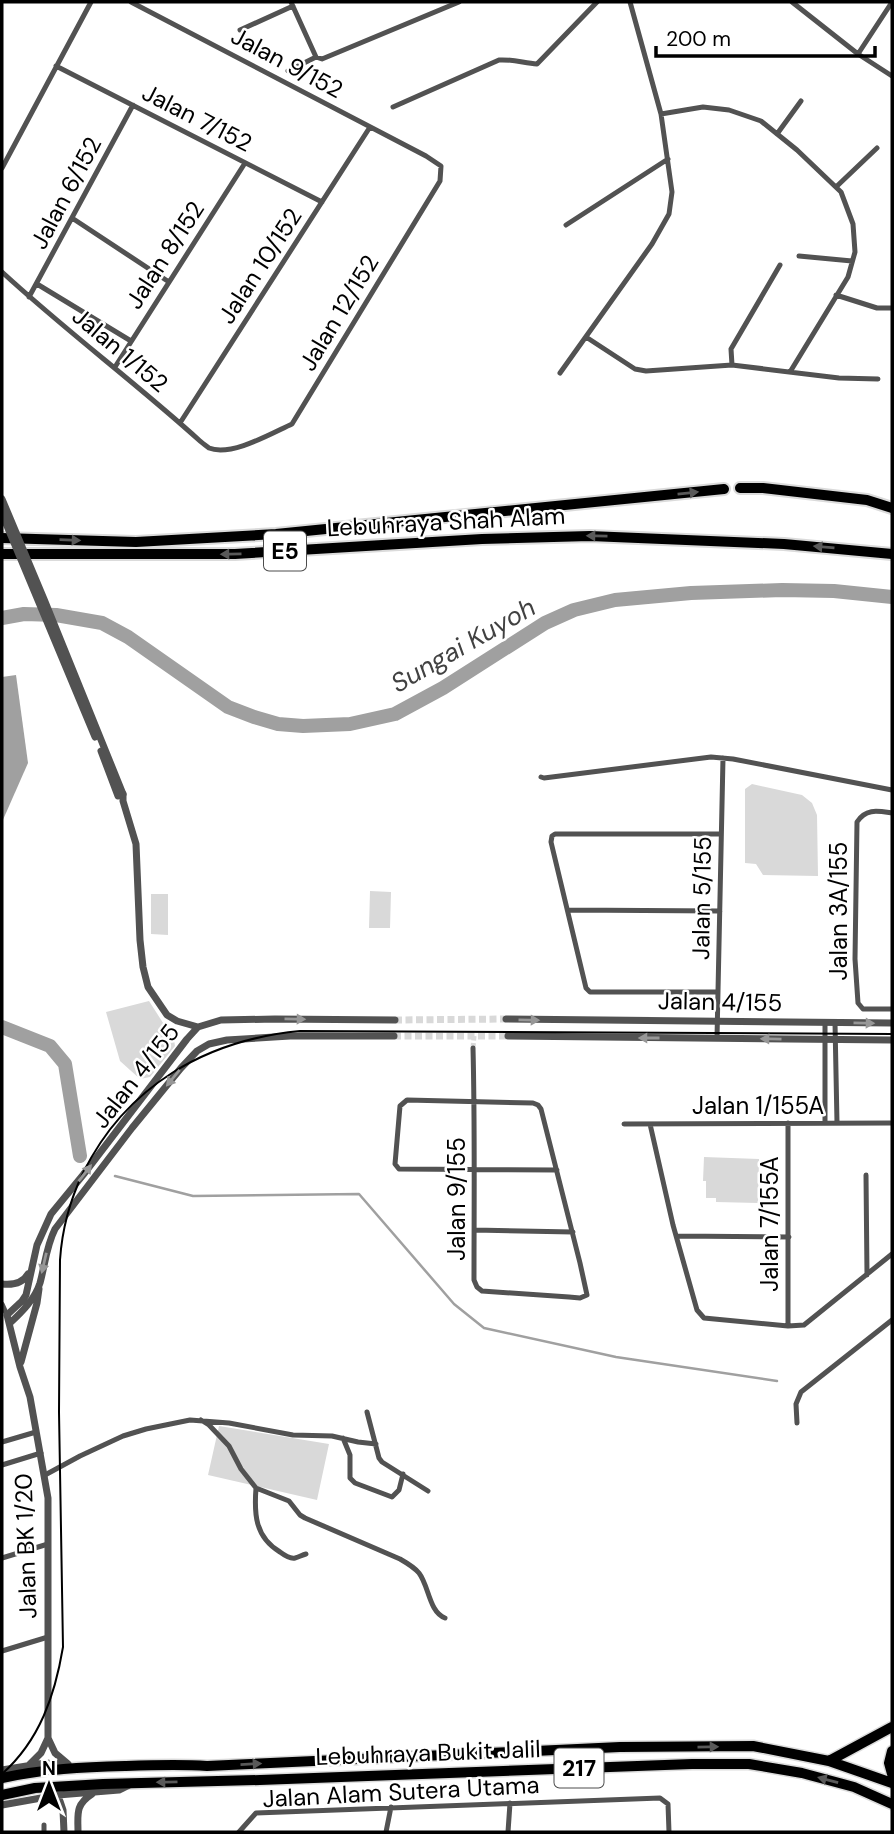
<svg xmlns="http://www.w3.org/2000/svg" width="894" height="1834" font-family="'DM Sans',sans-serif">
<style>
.green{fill:#d9d9d9}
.water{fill:#a0a0a0}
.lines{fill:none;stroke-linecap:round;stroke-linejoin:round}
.stream{stroke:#a0a0a0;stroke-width:2.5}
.river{stroke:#a0a0a0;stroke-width:14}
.minor-tunnel{stroke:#d9d9d9;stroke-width:5;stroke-dasharray:5 2.5;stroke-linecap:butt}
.tertiary-tunnel{stroke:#d9d9d9;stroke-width:7;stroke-dasharray:7 3.5;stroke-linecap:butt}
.trunk-casing{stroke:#dbdbdb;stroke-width:13}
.motorway-casing{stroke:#dbdbdb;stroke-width:14}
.minor{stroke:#525252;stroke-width:5}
.tertiary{stroke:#525252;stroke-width:7}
.trunk{stroke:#000;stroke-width:10}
.motorway{stroke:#000;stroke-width:10}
.tram{stroke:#000;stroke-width:2}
.tertiary-bridge{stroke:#525252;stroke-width:7}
.oneway{fill:#595959}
.oneway2{fill:#979797}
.labels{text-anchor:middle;stroke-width:5;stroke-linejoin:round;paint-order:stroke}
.shield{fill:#fff;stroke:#4c4c4c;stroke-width:2}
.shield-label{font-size:23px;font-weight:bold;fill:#000}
.street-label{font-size:24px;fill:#000;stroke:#fff}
.water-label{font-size:26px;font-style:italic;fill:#414141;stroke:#fff}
</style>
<rect width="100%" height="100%" fill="#fff"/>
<path class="green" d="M752 784 802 795 812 803 817 815 818 876 763 875 756 864 745 863V789Z
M370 891 391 892 390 928H369Z
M151 894H168V935L151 934Z
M149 1001 174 1040 175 1046 150 1077 140 1079 120 1061 106 1012Z
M704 1157 759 1159 758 1203 716 1202V1198H706V1181H703Z
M219 1426 329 1444 317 1500 208 1475Z"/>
<path class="water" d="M16 675 28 763 2 822V677Z"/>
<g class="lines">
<path class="stream" d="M115 1176 193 1196 359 1194 454 1304 484 1328 616 1357 777 1381"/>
<path class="river" d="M2 618 24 614 56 615 102 623 128 637 228 707 254 717 278 724 303 726 350 724 395 714 443 688 545 623 574 610 615 600 691 593 782 590 834 591 892 597
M2 1027 50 1046 65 1064 80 1156"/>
<path class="minor-tunnel" d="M473 1048 474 1036"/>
<path class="tertiary-tunnel" d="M395 1020 506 1019
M394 1036H508"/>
<defs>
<path id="trunk" d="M892 1751 889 1763 892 1774
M829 1761 892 1727
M2 1778C43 1769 84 1767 125 1766 153 1765 180 1764 207 1766L620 1747 753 1746 829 1761 892 1783
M2 1795 35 1788 103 1784 260 1780 692 1764H749L802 1773 854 1787 892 1804"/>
<path id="motorway" d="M740 488H763L867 500 892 508
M2 538 136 542 276 534 724 489
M2 554H235L482 539 590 536 784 544 892 554"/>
</defs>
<use href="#trunk" class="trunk-casing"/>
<use href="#motorway" class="motorway-casing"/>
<path class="minor" d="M291 2 316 57 322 59 459 2
M792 2 858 54 892 76
M240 30 293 6
M858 54 892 2
M56 66 322 202
M288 71 316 57
M393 107 499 60C512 59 524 63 537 64L597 2
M661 114 703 107 729 110 761 121 797 150 841 192 853 224 855 252 848 277 790 372
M777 134 801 101
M2 168 91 2
M836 187 877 148
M72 218 169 282
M566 225 668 159
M799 256 852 261
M2 272C66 331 136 383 200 441 201 442 209 448 209 448 231 457 272 433 292 424L440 181 441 166 426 156 131 2
M37 284 131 341
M836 295 877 308H892
M29 297 133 105
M586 337 635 369 646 371 732 365 839 378 878 379
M732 365 731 349 780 265
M115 367 245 163
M560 373 652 244 669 214 672 192 661 114 630 2
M180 423 370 127
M541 777 544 778 711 757 733 759 892 790
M892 813C878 811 866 808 857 822L855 959 858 1003 863 1009H892
M568 910 720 911
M718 992H590L586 988 551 842 552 836 555 834H721
M825 1023V1123
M835 1023 837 1123
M717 1038 723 758
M473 1048C475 1126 474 1203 474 1280L477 1287 482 1291 569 1297 580 1298 587 1295 580 1263 541 1109 538 1105 533 1103 407 1100 400 1106 395 1164 399 1169 557 1170
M624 1124 892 1123
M650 1124 673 1225 697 1310 704 1318 788 1326 804 1325 892 1254
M866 1175 867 1275
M474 1230 573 1232
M676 1236 789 1237
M2 1304 7 1315
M788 1326V1123
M367 1412 379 1458 382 1462 428 1491
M201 1420 209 1425 229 1446 241 1469 256 1488 289 1501 300 1515 305 1518 400 1559C407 1563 414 1567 419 1573 429 1586 429 1612 445 1618
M797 1423 796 1404 801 1392 892 1320
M343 1438 350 1455V1478L355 1483 392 1497 399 1490 403 1474
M2 1442 36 1432
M2 1465 41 1453
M45 1475 80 1456 123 1436 146 1429 190 1420 229 1423 293 1435 332 1436 358 1442 376 1444
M256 1488C254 1514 255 1537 280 1552 284 1555 290 1559 295 1558 299 1557 302 1555 306 1554
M2 1558 48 1544
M2 1651 48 1637
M44 1825V1832
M239 1832 256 1813 660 1798 668 1804 669 1832
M386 1832 391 1807
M508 1832 510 1803"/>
<path class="tertiary" d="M123 794V801L136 844 140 940 143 967 148 987 167 1015 177 1021 198 1027
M506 1019 892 1023
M508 1036 892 1040
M2 1284C12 1285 23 1283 28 1274
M10 1323C22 1312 35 1299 40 1283 45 1265 46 1247 55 1229L132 1128 181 1068 197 1051 209 1044 227 1040 290 1036H394
M21 1362 37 1303 39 1289
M68 1764 55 1753 48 1738V1498L30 1397 20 1367 7 1315 22 1301 26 1295 37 1245 51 1214 83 1175 187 1039 198 1027 221 1020 275 1019 395 1020
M28 1766 41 1753 48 1738
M2 1770 45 1763 67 1764
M51 1797 60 1801 63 1810 64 1832
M2 1805 58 1795 119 1790 129 1785
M78 1832C78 1814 75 1805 92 1794"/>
<use href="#trunk" class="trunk"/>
<use href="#motorway" class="motorway"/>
<path class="tram" d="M2 1774C40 1740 55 1695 63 1647L59 1412 60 1260C62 1230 70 1200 83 1173 126 1086 206 1040 300 1031L892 1034"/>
<path class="tertiary-bridge" d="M2 499 44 599 123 794
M2 514 95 737
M101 751 118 796"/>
</g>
<defs><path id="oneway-solid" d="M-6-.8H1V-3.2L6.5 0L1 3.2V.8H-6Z" transform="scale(1.75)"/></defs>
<g class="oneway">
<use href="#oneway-solid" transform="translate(688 493) rotate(-6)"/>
<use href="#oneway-solid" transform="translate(597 536) rotate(-179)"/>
<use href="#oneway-solid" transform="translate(70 540) rotate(2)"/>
<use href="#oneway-solid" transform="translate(824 547) rotate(-175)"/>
<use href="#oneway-solid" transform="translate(231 554) rotate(179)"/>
<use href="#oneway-solid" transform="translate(708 1747) rotate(-1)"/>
<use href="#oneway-solid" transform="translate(251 1764) rotate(-3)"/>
<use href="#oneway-solid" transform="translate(828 1780) rotate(-165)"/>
<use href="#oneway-solid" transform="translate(167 1782) rotate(179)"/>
</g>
<g class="oneway2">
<use href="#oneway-solid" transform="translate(295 1019) rotate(1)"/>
<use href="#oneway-solid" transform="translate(529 1020) rotate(1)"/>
<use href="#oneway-solid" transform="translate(864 1023) rotate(1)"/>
<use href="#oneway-solid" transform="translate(649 1038) rotate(-180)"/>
<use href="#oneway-solid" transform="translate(771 1039) rotate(-179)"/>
<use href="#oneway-solid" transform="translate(173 1078) rotate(129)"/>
<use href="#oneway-solid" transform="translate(85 1173) rotate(-52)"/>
<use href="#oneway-solid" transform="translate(44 1263) rotate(103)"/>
</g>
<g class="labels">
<g class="shield">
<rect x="264" y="531.5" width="42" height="39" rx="5"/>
<rect x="554.5" y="1748.5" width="49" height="39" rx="5"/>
</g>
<g class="shield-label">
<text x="285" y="559">E5</text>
<text x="579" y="1776">217</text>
</g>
<g class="street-label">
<text transform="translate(287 63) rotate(28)" y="8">Jalan 9/152</text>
<text transform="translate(197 118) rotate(27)" y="8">Jalan 7/152</text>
<text transform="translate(66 193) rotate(-62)" y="8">Jalan 6/152</text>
<text transform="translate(165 255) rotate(-57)" y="8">Jalan 8/152</text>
<text transform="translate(260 266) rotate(-57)" y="8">Jalan 10/152</text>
<text transform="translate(339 313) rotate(-59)" y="8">Jalan 12/152</text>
<text transform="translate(120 350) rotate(40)" y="8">Jalan 1/152</text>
<text transform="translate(446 522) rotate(-3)" y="8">Lebuhraya Shah Alam</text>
<text transform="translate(702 898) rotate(-89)" y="8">Jalan 5/155</text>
<text transform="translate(839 911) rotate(-90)" y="8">Jalan 3A/155</text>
<text transform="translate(720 1002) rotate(1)" y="8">Jalan 4/155</text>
<text transform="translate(136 1076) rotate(-52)" y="8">Jalan 4/155</text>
<text x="758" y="1114">Jalan 1/155A</text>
<text transform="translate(457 1199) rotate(-90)" y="8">Jalan 9/155</text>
<text transform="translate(770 1224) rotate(-90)" y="8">Jalan 7/155A</text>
<text transform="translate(26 1546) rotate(-92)" y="8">Jalan BK 1/20</text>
<text transform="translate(428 1753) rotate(-2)" y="8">Lebuhraya Bukit Jalil</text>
<text transform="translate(401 1792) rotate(-3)" y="8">Jalan Alam Sutera Utama</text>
</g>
<g class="water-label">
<text transform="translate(463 645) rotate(-30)" y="9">Sungai Kuyoh</text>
</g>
</g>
<rect width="894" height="1834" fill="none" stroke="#000000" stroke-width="7"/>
<g transform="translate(49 1785)" stroke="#ffffff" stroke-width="5" paint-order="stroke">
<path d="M0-5L12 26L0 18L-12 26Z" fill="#000000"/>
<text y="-10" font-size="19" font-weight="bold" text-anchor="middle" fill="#000000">N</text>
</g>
<path d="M656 46v10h219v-10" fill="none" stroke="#000000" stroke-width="3.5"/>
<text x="666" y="46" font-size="21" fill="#000000" stroke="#ffffff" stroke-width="5" paint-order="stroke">200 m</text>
</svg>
